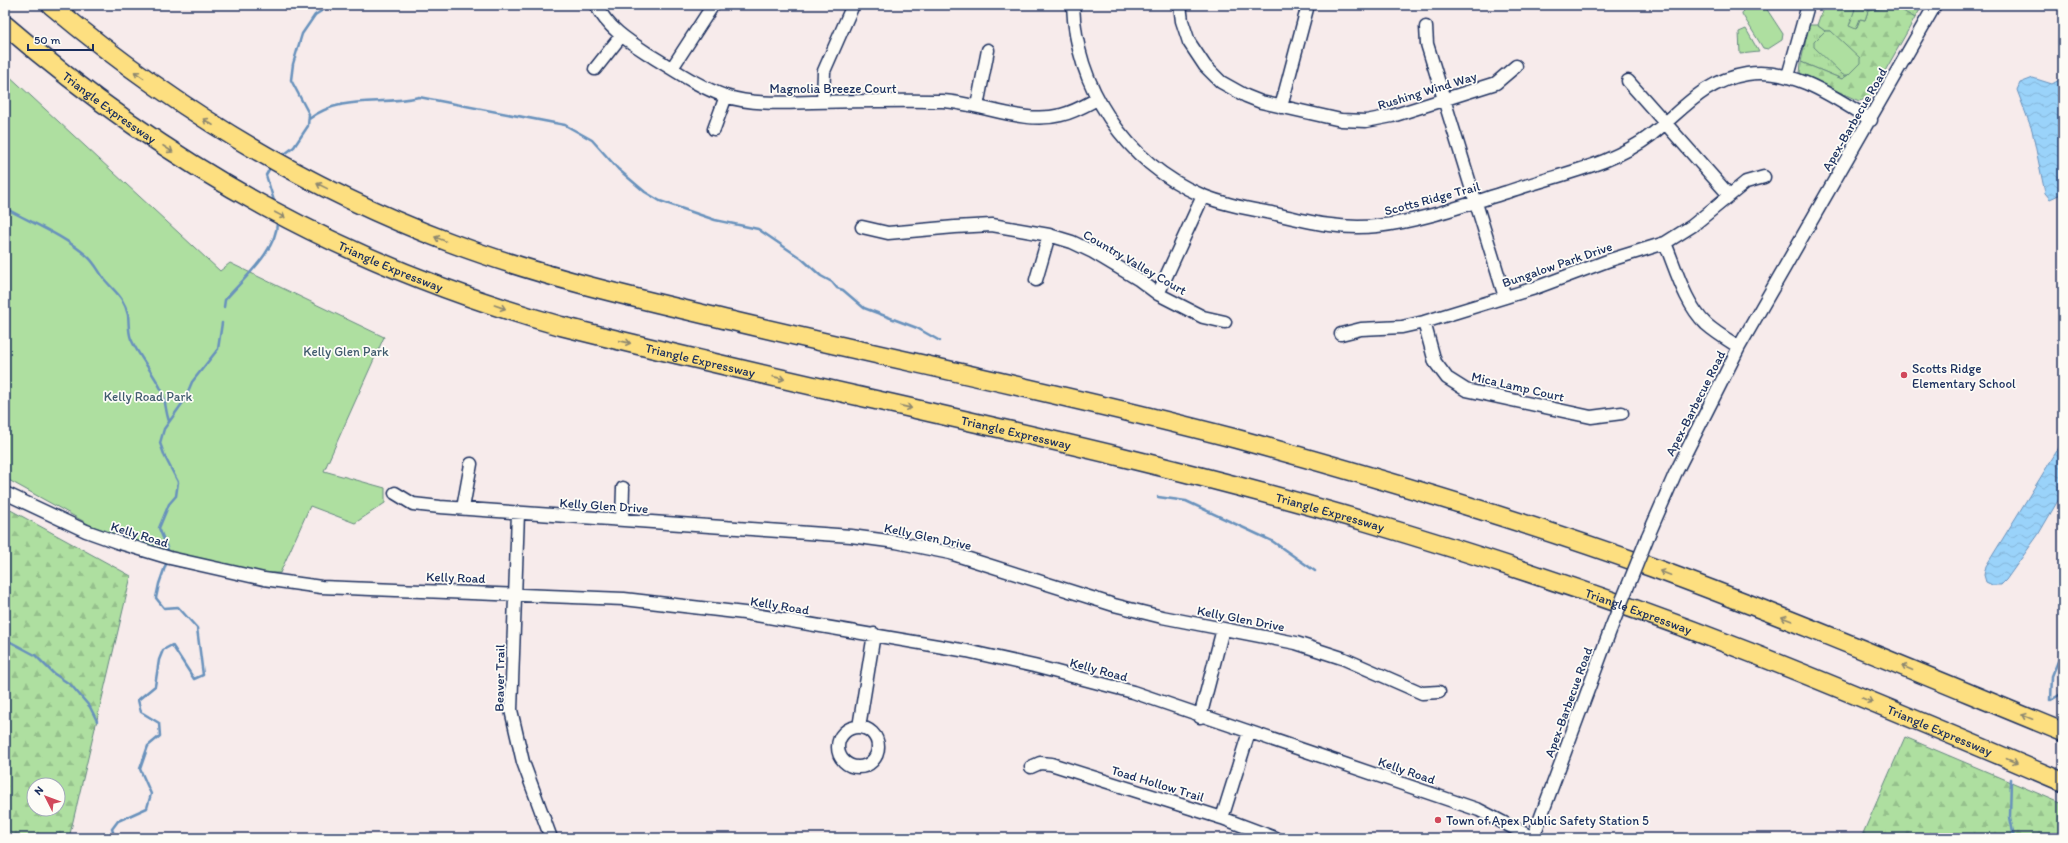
<svg xmlns="http://www.w3.org/2000/svg" width="2068" height="843" font-family="Itim,sans-serif">
<style>
.grass{fill:url(#grass-tufts);stroke:#64877f}
.forest{fill:url(#forest-firs);stroke:#64877f;fill-rule:evenodd}
.green{fill:#aedfa0;stroke:#64877f}
.water{fill:url(#water-waves);stroke:#6791bc}
.lines{fill:none;stroke-linecap:round;stroke-linejoin:round}
.stream{stroke:#6791bc;stroke-width:2.5}
.minor-casing{stroke:#1b2f5e;stroke-width:15}
.highway-casing{stroke:#1b2f5e;stroke-width:21}
.minor{stroke:#fdfcf7;stroke-width:12}
.highway{stroke:#fddf80;stroke-width:18}
.minor-bridge-casing{stroke:#1b2f5e;stroke-width:15;stroke-linecap:butt}
.minor-bridge{stroke:#fdfcf7;stroke-width:12}
.oneway{stroke:#8c876f}
.poi-dot{fill:#d1495b;stroke:#fdfcf7;stroke-width:1.5}
.labels{text-anchor:middle;stroke-width:3.5;stroke-linejoin:round;paint-order:stroke}
.street-label{font-size:13px;fill:#1b2f5e;stroke:#fdfcf7}
.park-label{font-size:13px;fill:#405b6e;stroke:#fdfcf7}
.poi-label{font-size:13px;fill:#1b2f5e;stroke:#fdfcf7;text-anchor:start}
</style>
<defs>
<pattern id="grass-tufts" width="24" height="20" patternUnits="userSpaceOnUse"><rect width="24" height="20" fill="#aedfa0"/><path d="M3 7l-1-3M5 7V3M7 7l1-3M15 17l-1-3M17 17v-4M19 17l1-3" fill="none" stroke="#95c08c"/></pattern>
<pattern id="forest-firs" width="22" height="20" patternUnits="userSpaceOnUse"><rect width="22" height="20" fill="#aedfa0"/><path d="M5 1l3.5 6h-7zM16 11l3.5 6h-7z" fill="#95c08c"/></pattern>
<pattern id="water-waves" width="16" height="10" patternUnits="userSpaceOnUse"><rect width="16" height="10" fill="#9ad3fa"/><path d="M0 5q4-4 8 0t8 0" fill="none" stroke="#84b5d9"/></pattern>
</defs>
<rect width="100%" height="100%" fill="#f7ebeb"/>
<filter id="ink" filterUnits="userSpaceOnUse"><feTurbulence type="fractalNoise" baseFrequency=".025" numOctaves="2"/><feDisplacementMap in="SourceGraphic" scale="8" xChannelSelector="R" yChannelSelector="G"/><feConvolveMatrix kernelMatrix="1 2 1 2 8 2 1 2 1" color-interpolation-filters="sRGB"/></filter>
<g filter="url(#ink)">
<path class="grass" d="M1870 5H1923L1915 18 1908 14 1868 11Z
M1809 25H1817L1825 31 1814 42 1843 75H1848L1842 79 1801 62Z"/>
<path class="forest" d="M1824 5H1847L1855 9 1856 29 1860 19 1865 20 1868 11C1894 6 1893 5 1915 18L1872 94 1866 99 1859 101 1800 74 1801 62 1842 79 1848 75 1831 31H1825L1817 25Z
M5 507 131 576 69 838H5ZM34 785H58V809H34Z
M1905 737 2063 804V838H1861Z"/>
<path class="green" d="M1749 5H1764L1783 34 1782 40 1768 49 1763 48 1742 14 1743 9Z
M1870 5 1865 20 1860 19 1856 29 1849 26 1855 9 1847 5Z
M1746 29 1759 52 1740 54 1739 32Z
M1825 31H1831L1860 58V63L1848 75H1843L1814 47V42Z
M5 72 220 271 230 263 384 337 324 471 385 488V503L355 523 310 506 280 573C236 573 189 575 148 557L5 478Z"/>
<path class="water" d="M2033 78 2052 84 2063 78V193L2050 199 2045 193 2032 130 2017 90 2020 83Z
M2063 441V492L2038 535 2006 580 2001 585H1992L1986 582 1984 575 1986 566Z"/>
<g class="lines">
<path class="stream" d="M309 119C341 94 382 106 419 97L565 125 592 140 618 169 645 192 660 201 715 220 758 229 802 259 821 276 832 282 837 288 843 290 864 308 917 328 940 341
M281 157 294 147 308 126 309 114 291 80 293 64 302 34 315 15 331 5
M271 166 266 175 275 204
M5 208C32 223 63 235 87 256 96 264 98 271 105 280 115 292 124 297 128 315 129 323 128 331 131 339 139 357 153 372 161 389 166 400 165 410 169 421
M224 307 225 300C243 279 279 249 277 220
M1158 497 1186 501 1272 541 1315 571
M168 550 159 528 169 504 176 496 178 482 165 457 160 443 164 429 184 401 192 382 218 349 222 323
M5 639 35 655 53 673 71 685 90 707 97 721
M2051 700 2052 676 2063 649
M2051 700 2061 694 2063 695
M2011 779 2010 817 2014 838
M115 838 112 829 118 821 147 808 151 794 140 769 148 746 160 736 159 723 141 712 138 700 155 686 159 660 163 650 172 645 194 679 203 675 197 628 178 607 164 608 156 598 159 584 167 561"/>
<defs>
<path id="minor" d="M596 5C609 30 630 42 653 57 676 71 699 87 725 96 753 105 783 103 812 102 855 101 899 100 942 101 982 103 1022 125 1061 115 1074 112 1086 105 1097 99
M1073 5C1076 87 1125 162 1201 195 1225 205 1251 209 1276 214 1309 222 1342 230 1377 226 1421 221 1465 205 1507 192 1539 181 1573 173 1604 161 1621 154 1637 146 1651 135 1683 110 1703 81 1747 74 1792 67 1834 97 1871 120
M1180 5 1182 21 1189 42 1205 66 1221 82 1246 96 1261 102 1341 120 1366 121 1392 116 1496 83 1516 66
M1426 27 1427 44 1505 297
M672 68 713 5
M595 69 621 36
M1788 76 1808 5
M1628 81 1729 195
M823 102 824 71 853 5
M977 106 988 50
M1281 107 1308 5
M714 129 726 96
M862 227 888 233 955 227 992 225 1049 235 1072 242 1093 252 1138 279 1158 294 1203 317 1225 322
M1665 243C1676 269 1685 304 1706 324 1716 333 1728 340 1739 347
M1036 280 1049 235
M1158 294 1203 196
M1424 322 1435 362 1447 378 1466 390 1591 417 1622 413
M1341 334 1361 329 1402 327 1424 322 1535 288 1610 260 1665 243 1692 226 1746 182 1764 177
M5 493 86 531 117 542 170 558 264 579 321 587 624 599 744 613 967 651 1034 666 1133 692 1479 810 1533 838
M395 493 413 504 440 507 851 536 896 542 950 553 1114 605 1162 617 1296 643 1342 658 1422 693 1439 692
M463 508 471 464
M518 513 511 710 523 762 551 838
M622 520 623 488
M1648 536 1675 474 1739 347 1935 5
M1200 717 1223 629
M859 727 874 634
M838 747a20 20 0 1 1 40 0a20 20 0 1 1-40 0Z
M1031 767 1040 763 1051 764 1222 818 1275 838
M1222 818 1249 732
M1533 838 1611 628"/>
<g id="highway">
<path d="M51 5C170 105 303 187 449 242 544 278 643 300 741 323 906 362 1073 396 1237 439 1376 477 1515 518 1651 567 1790 618 1926 676 2063 732"/>
<path id="s1" d="M5 25C172 169 348 266 561 326 829 394 1102 444 1367 522 1496 560 1624 603 1749 652 1854 693 1959 738 2063 782"/>
</g>
</defs>
<use href="#minor" class="minor-casing"/>
<use href="#highway" class="highway-casing"/>
<use href="#minor" class="minor"/>
<use href="#highway" class="highway"/>
<defs>
<path id="minor-bridge" d="M1611 628 1648 536"/>
</defs>
<use href="#minor-bridge" class="minor-bridge-casing"/>
<use href="#minor-bridge" class="minor-bridge"/>
</g>
<defs><path id="oneway-shaft" d="M-6 0H5M1.5-3L5.5 0L1.5 3" fill="none" stroke-width="1.6" stroke-linecap="round" stroke-linejoin="round"/></defs>
<g class="oneway">
<use href="#oneway-shaft" transform="translate(139 75) rotate(-145)"/>
<use href="#oneway-shaft" transform="translate(208 122) rotate(-147)"/>
<use href="#oneway-shaft" transform="translate(168 149) rotate(33)"/>
<use href="#oneway-shaft" transform="translate(322 186) rotate(-154)"/>
<use href="#oneway-shaft" transform="translate(280 215) rotate(28)"/>
<use href="#oneway-shaft" transform="translate(440 239) rotate(-158)"/>
<use href="#oneway-shaft" transform="translate(500 307) rotate(19)"/>
<use href="#oneway-shaft" transform="translate(625 342) rotate(13)"/>
<use href="#oneway-shaft" transform="translate(779 378) rotate(13)"/>
<use href="#oneway-shaft" transform="translate(906 407) rotate(13)"/>
<use href="#oneway-shaft" transform="translate(1665 573) rotate(-159)"/>
<use href="#oneway-shaft" transform="translate(1787 619) rotate(-159)"/>
<use href="#oneway-shaft" transform="translate(1907 668) rotate(-157)"/>
<use href="#oneway-shaft" transform="translate(1867 700) rotate(23)"/>
<use href="#oneway-shaft" transform="translate(2027 717) rotate(-158)"/>
<use href="#oneway-shaft" transform="translate(2012 761) rotate(23)"/>
</g>
</g>
<g class="poi-dot">
<circle cx="1904" cy="375" r="4"/>
<circle cx="1438" cy="820" r="4"/>
</g>
<g class="labels">
<g class="street-label">
<text x="833" y="93">Magnolia Breeze Court</text>
<text transform="translate(1427 90) rotate(-17)" y="5">Rushing Wind Way</text>
<text dy="5" stroke="none"><textPath href="#s1" startOffset="133">Triangle Expressway</textPath></text>
<text transform="translate(1854 119) rotate(-60)" y="5">Apex-Barbecue Road</text>
<text transform="translate(1432 198) rotate(-15)" y="5">Scotts Ridge Trail</text>
<text transform="translate(1135 262) rotate(30)" y="5">Country Valley Court</text>
<text transform="translate(1557 264) rotate(-19)" y="5">Bungalow Park Drive</text>
<text dy="5" stroke="none"><textPath href="#s1" startOffset="457">Triangle Expressway</textPath></text>
<text dy="5" stroke="none"><textPath href="#s1" startOffset="781">Triangle Expressway</textPath></text>
<text transform="translate(1518 386) rotate(13)" y="5">Mica Lamp Court</text>
<text transform="translate(1695 403) rotate(-63)" y="5">Apex-Barbecue Road</text>
<text dy="5" stroke="none"><textPath href="#s1" startOffset="1105">Triangle Expressway</textPath></text>
<text transform="translate(604 505) rotate(4)" y="5">Kelly Glen Drive</text>
<text dy="5" stroke="none"><textPath href="#s1" startOffset="1429">Triangle Expressway</textPath></text>
<text transform="translate(140 534) rotate(17)" y="5">Kelly Road</text>
<text transform="translate(928 536) rotate(12)" y="5">Kelly Glen Drive</text>
<text transform="translate(456 577) rotate(2)" y="5">Kelly Road</text>
<text transform="translate(780 605) rotate(9)" y="5">Kelly Road</text>
<text dy="5" stroke="none"><textPath href="#s1" startOffset="1753">Triangle Expressway</textPath></text>
<text transform="translate(1241 618) rotate(11)" y="5">Kelly Glen Drive</text>
<text transform="translate(1099 669) rotate(15)" y="5">Kelly Road</text>
<text transform="translate(499 678) rotate(-89)" y="5">Beaver Trail</text>
<text transform="translate(1568 702) rotate(-70)" y="5">Apex-Barbecue Road</text>
<text dy="5" stroke="none"><textPath href="#s1" startOffset="2077">Triangle Expressway</textPath></text>
<text transform="translate(1407 770) rotate(19)" y="5">Kelly Road</text>
<text transform="translate(1158 783) rotate(17)" y="5">Toad Hollow Trail</text>
</g>
<g class="park-label">
<text x="346" y="356">Kelly Glen Park</text>
<text x="148" y="401">Kelly Road Park</text>
</g>
<g class="poi-label">
<text x="1912" y="373">Scotts Ridge<tspan x="1912" dy="15">Elementary School</tspan></text>
<text x="1446" y="825">Town of Apex Public Safety Station 5</text>
</g>
</g>
<rect width="2068" height="843" fill="none" stroke="#fdfcf7" stroke-width="20"/>
<rect x="10" y="10" width="2048" height="823" fill="none" stroke="#1b2f5e" stroke-width="1.5" filter="url(#ink)"/>
<g transform="translate(46 797) rotate(312)"><circle r="19" fill="#fdfcf7" stroke="#a3aaba"/>
<path d="M0-3L7 15L0 10L-7 15Z" fill="#d1495b"/>
<text y="-6" font-size="11" font-weight="bold" text-anchor="middle" fill="#1b2f5e">N</text>
</g>
<path d="M28 44v6h65v-6" fill="none" stroke="#1b2f5e" stroke-width="2"/>
<text x="34" y="44" font-size="12" fill="#1b2f5e" stroke="#fdfcf7" stroke-width="3" paint-order="stroke">50 m</text>
</svg>
